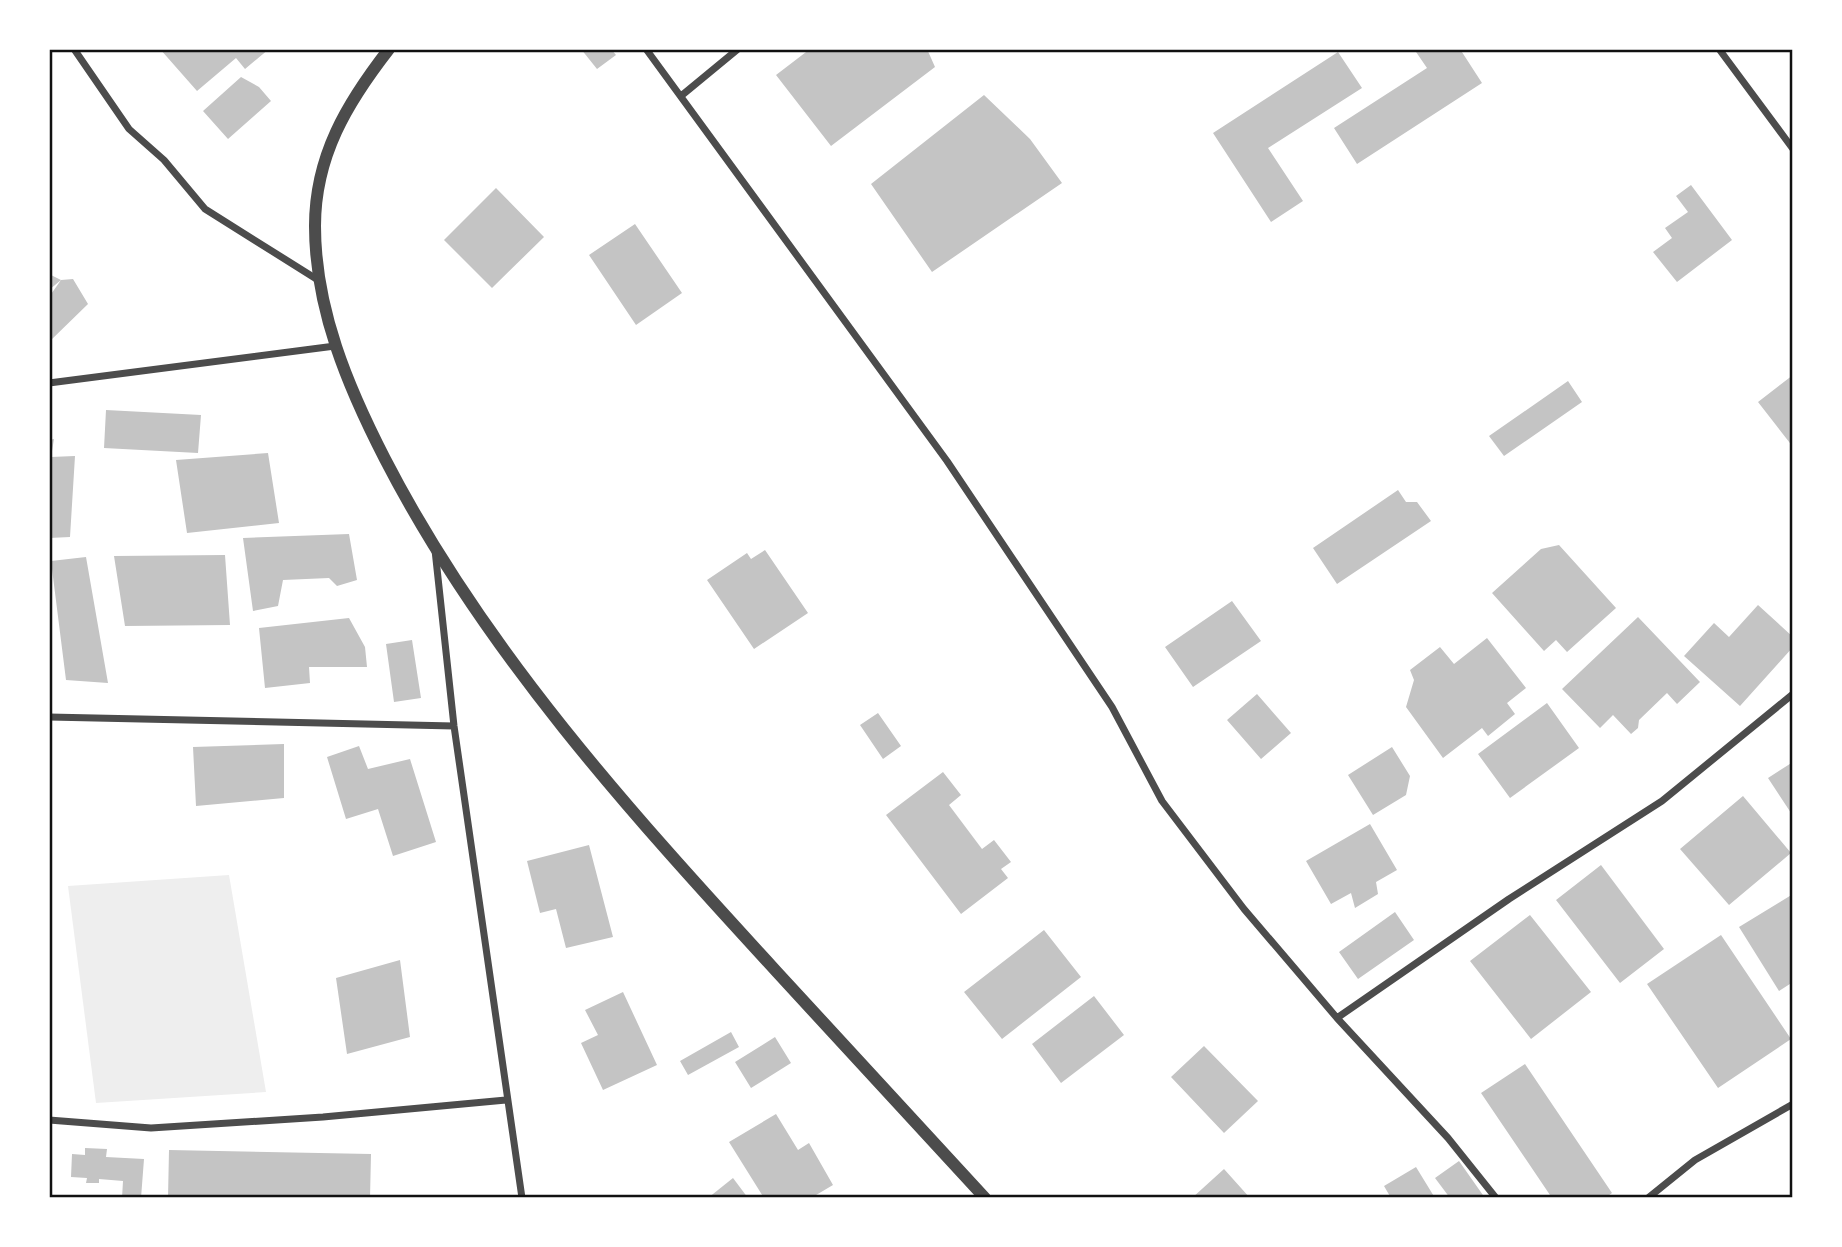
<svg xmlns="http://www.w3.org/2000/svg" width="1842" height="1247" font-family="Barlow,sans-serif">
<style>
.green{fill:#eee}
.building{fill:#c4c4c4}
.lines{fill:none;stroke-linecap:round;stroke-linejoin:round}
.minor{stroke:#4c4c4c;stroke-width:7}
.tertiary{stroke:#4c4c4c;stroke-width:12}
.neatline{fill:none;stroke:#111;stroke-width:2.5}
</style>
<rect width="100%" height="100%" fill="#fff"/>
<path class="green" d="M229 875 266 1092 96 1103 68 886Z"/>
<path class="building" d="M160 49H269L245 69 236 58 197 91Z
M581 49H611L616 55 597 69Z
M810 49H927L935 67 831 146 776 75Z
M1414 49H1460L1482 83 1357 164 1334 128 1427 68Z
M1338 52 1362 88 1268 148 1303 201 1271 222 1213 133Z
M241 77 259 87 271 101 228 139 203 111Z
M984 95 1030 139 1062 183 932 272 871 184Z
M1691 185 1732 240 1677 282 1653 252 1672 238 1665 228 1688 212 1676 196Z
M496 188 544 237 492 288 444 240Z
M635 224 682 293 636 325 589 255Z
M49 274 61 280 49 290Z
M73 279 88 304 49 342V297L61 280Z
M1793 375V447L1758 402Z
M1568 381 1582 402 1504 456 1489 436Z
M106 410 201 415 198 453 104 448Z
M54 439 51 457 75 456 70 537 49 538V440Z
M268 453 279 523 187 533 176 460Z
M1398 490 1406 502H1417L1431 521 1337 584 1313 548Z
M349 534 357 580 337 586 329 578 283 580 278 606 253 611 243 538Z
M1559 545 1616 608 1567 652 1556 640 1544 651 1492 593 1541 549Z
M765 550 808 613 754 649 707 580 747 553 751 559Z
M225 555 230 625 125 626 114 556Z
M86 557 108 683 66 680 51 561Z
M1232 601 1261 641 1193 687 1165 647Z
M1758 605 1793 637V647L1740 706 1684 656 1714 623 1729 637Z
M1638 617 1700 682 1677 704 1667 693 1639 720 1638 728 1631 734 1613 715 1600 728 1562 689Z
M349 618 365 647 367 667H309L310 683 265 688 259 628Z
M1487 638 1526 688 1507 703 1515 714 1488 736 1482 728 1443 758 1406 707 1414 680 1410 670 1440 647 1454 664Z
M412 640 421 698 394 702 386 644Z
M1257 694 1291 733 1261 759 1227 720Z
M1547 703 1579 748 1510 798 1478 754Z
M878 713 901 746 883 759 860 725Z
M284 744V798L196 806 193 747Z
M359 746 368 769 410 759 436 842 393 856 378 809 346 819 327 757Z
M1392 747 1410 776 1406 795 1373 815 1348 775Z
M1793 762V816L1768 778Z
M943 772 961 795 949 805 982 849 994 840 1011 862 1001 869 1008 878 961 914 886 815Z
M1743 796 1791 853 1729 905 1680 849Z
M1370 824 1397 870 1376 882 1378 894 1355 908 1351 893 1331 904 1306 861Z
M589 845 613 937 566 948 556 909 540 913 527 861Z
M1601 865 1664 949 1620 983 1556 900Z
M1793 894V982L1779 991 1739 927Z
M1395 912 1414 940 1358 979 1339 952Z
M1530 915 1591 992 1531 1039 1470 961Z
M1044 930 1081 977 1002 1039 964 992Z
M1721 935 1791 1039 1718 1088 1647 984Z
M400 960 410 1037 347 1054 336 978Z
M623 992 657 1065 603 1090 581 1043 598 1035 585 1010Z
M1094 996 1124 1035 1061 1083 1032 1044Z
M731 1032 739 1047 688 1075 680 1061Z
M775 1037 791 1063 751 1088 735 1062Z
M1204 1046 1258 1101 1224 1133 1171 1077Z
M1525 1064 1612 1193 1605 1198H1552L1481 1093Z
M776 1114 798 1150 809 1143 833 1185 811 1198H764L729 1142Z
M85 1148 107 1149 106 1157 144 1159 141 1198H122L123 1181 99 1179V1183H86L87 1178 71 1177 72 1154 85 1155Z
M169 1150 371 1154 370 1198H168Z
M1459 1161 1485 1198H1450L1435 1178Z
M1416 1167 1435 1198H1391L1384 1186Z
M1224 1169 1250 1198H1192Z
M733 1178 748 1198H708Z"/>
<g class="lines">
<path class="minor" d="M74 49 129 129 164 160 205 209 318 280
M646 49 947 461 1112 707 1162 801 1244 909 1337 1018 1448 1138 1496 1198
M1719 49 1793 149
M681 96 738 49
M49 383 335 346
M435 550 454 726 522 1198
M49 717 454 726
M1337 1018 1509 899 1662 801 1793 694
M49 1120 151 1128 323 1117 506 1100
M1648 1198 1695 1160 1793 1104"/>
<path class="tertiary" d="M389 49C347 103 315 156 315 226 315 309 348 387 385 459 484 651 631 813 776 971 846 1046 915 1122 985 1198"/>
</g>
<rect width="1842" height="1247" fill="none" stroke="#ffffff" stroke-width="102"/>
<rect x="51" y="51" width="1740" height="1145" class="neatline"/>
</svg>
